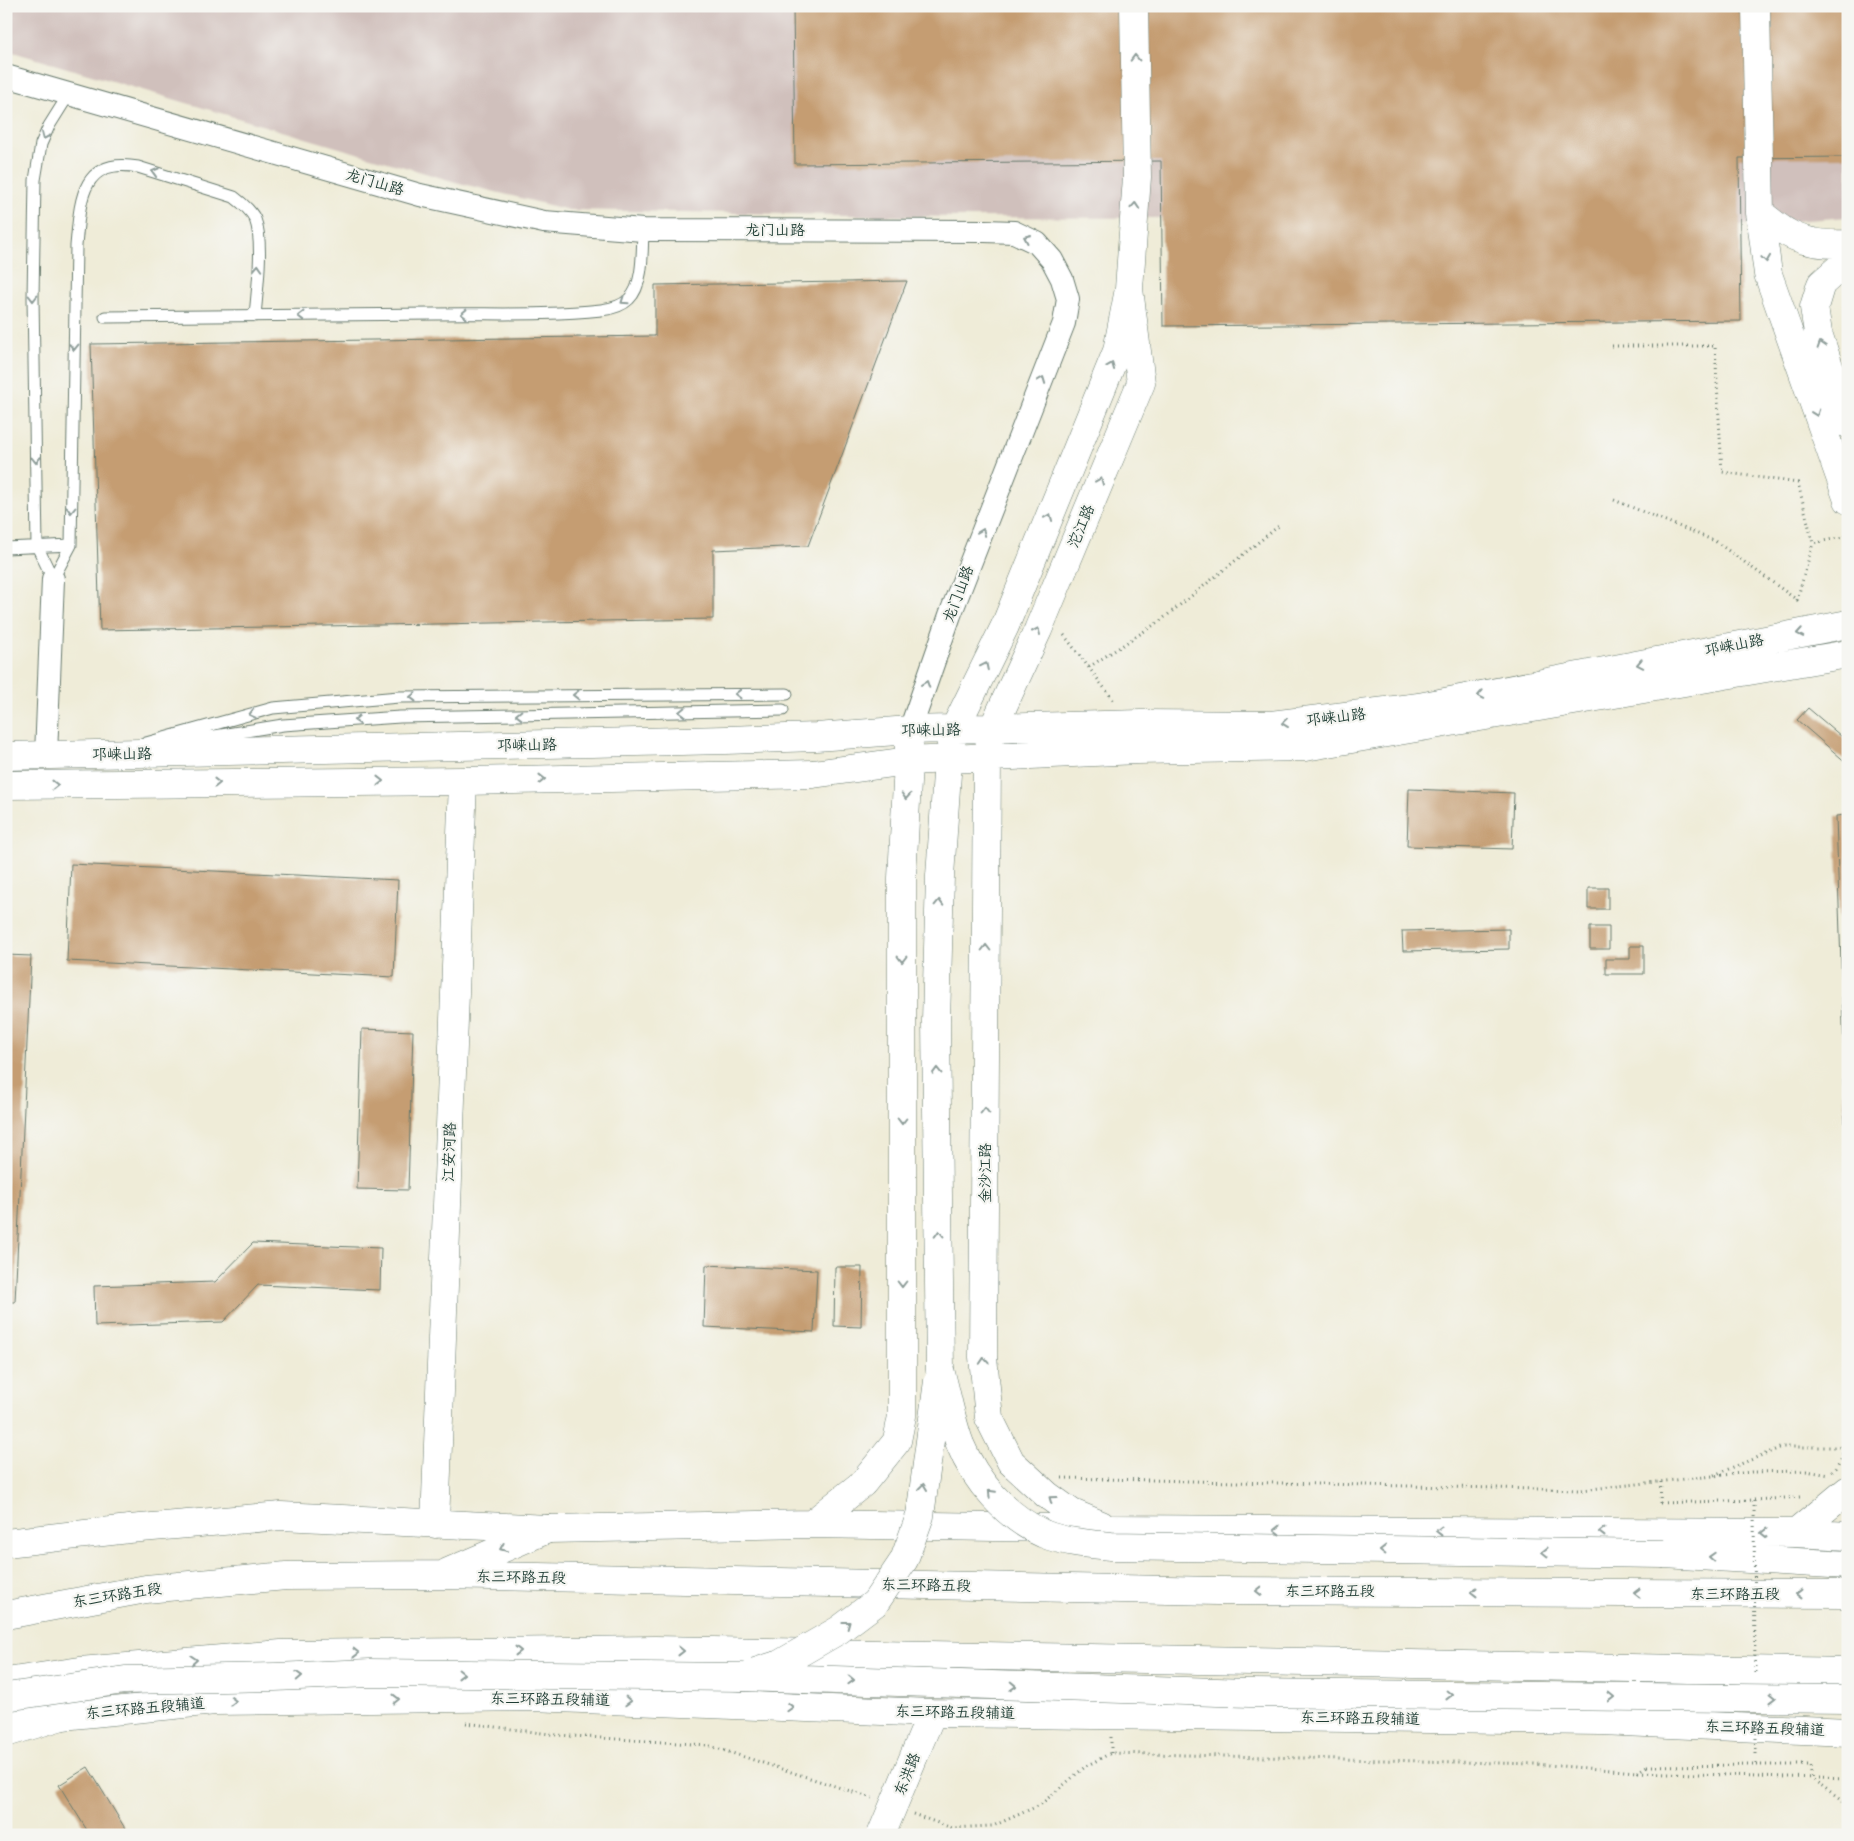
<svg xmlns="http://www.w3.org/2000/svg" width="1854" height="1841" font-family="'Comic Neue','LXGW WenKai TC',sans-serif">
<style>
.industrial{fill:#d0c0bc}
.building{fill:#c59d72}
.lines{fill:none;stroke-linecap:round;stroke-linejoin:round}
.lane-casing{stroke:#687a6d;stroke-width:13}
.street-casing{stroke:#687a6d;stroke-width:24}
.secondary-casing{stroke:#687a6d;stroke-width:29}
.highway-casing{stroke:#687a6d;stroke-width:29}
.path{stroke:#687a6d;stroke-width:3;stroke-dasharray:1 4;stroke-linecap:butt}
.lane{stroke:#fff;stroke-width:11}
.street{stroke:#fff;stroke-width:22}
.secondary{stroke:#fff;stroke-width:28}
.highway{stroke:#fff;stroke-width:28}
.highway-bridge-casing{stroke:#687a6d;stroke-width:29;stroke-linecap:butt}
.path-bridge{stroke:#687a6d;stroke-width:3;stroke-dasharray:1 4;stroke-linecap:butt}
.highway-bridge{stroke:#fff;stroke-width:28}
.oneway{stroke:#8f9e9a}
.labels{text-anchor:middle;stroke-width:4.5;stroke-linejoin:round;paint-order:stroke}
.street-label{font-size:15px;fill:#1f3d34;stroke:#f6f6f2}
</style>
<rect width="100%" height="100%" fill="#f6f6f2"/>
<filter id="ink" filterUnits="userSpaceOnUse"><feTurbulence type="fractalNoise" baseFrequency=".02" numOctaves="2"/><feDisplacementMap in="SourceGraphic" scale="10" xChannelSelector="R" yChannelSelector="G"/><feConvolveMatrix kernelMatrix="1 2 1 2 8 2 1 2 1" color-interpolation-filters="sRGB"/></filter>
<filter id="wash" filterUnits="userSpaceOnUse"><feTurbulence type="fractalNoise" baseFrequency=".0096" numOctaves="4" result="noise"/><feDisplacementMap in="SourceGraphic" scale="20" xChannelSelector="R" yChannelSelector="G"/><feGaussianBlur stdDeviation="1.12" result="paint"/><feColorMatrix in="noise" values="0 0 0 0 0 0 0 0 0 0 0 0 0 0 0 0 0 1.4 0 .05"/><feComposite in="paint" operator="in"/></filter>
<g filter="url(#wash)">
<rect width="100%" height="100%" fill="#efecd8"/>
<path class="industrial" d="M6 6H1848V217L1740 225 1741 321 1163 326 1162 218 956 217 569 210 459 183 6 50Z"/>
<g id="blocks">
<path class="building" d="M793 6H1848V157L1739 158 1741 321 1163 326 1161 161 795 164Z
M907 281 808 546 713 550V619L100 630 91 344 655 336V285Z
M1808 708 1848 742V764L1797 720Z
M1409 789 1514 793 1512 849 1407 846Z
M1848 815V1053H1844L1836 816Z
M71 864 398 880 394 977 67 961Z
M1588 888H1608V909H1588Z
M1590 927H1609V949H1590Z
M1509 929V949L1403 951 1402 931Z
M1630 946H1644V974H1606V959H1630Z
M6 955 31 956 15 1302H6Z
M362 1029 413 1031 408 1190 357 1189Z
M1843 1075H1848V1157H1846Z
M253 1243 381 1248 380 1290 258 1285 223 1322 95 1326 94 1286 215 1282Z
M706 1265 817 1270 814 1332 704 1327Z
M835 1267H862L861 1327 834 1326Z
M88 1767 129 1835H90L59 1785Z"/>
</g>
</g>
<g filter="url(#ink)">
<use href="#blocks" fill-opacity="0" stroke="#687a6d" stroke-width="1"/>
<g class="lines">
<defs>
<path id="lane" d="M105 317C214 317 324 316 434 314 489 313 546 316 601 310 610 309 622 306 629 299 644 285 642 249 643 230
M6 548 71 545
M53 579 71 545 76 246C80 203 80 156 138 167L234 197C242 203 251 210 255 219 264 242 257 291 255 316
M53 579 37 546 33 298 35 180 41 144 49 126 69 94
M190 740 283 725 400 717 783 710
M146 743 273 708 399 697 787 694"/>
<path id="street" d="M6 76 420 195 544 222 643 230 985 231 1014 232 1037 243 1052 260 1062 279 1068 299 1064 323 950 615 910 730
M46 755 53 579"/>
<path id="secondary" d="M1756 6 1760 213 1768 274 1848 500
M1760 213C1768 219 1777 227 1786 232 1804 243 1827 245 1848 244
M1848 260 1821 284 1814 307 1818 333 1848 424
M951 744 954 730 1005 626 1117 351 1129 289 1137 177 1134 6
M6 756 726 740 816 737 910 730 1141 724 1271 725 1419 707 1848 624
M6 785 463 781 813 774 908 761 1137 750 1305 747 1848 654
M435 1524 463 781
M812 1524 863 1483 897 1441 902 1416V878L909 744
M1101 1525 1072 1513 1047 1495 1011 1462 989 1418 983 1357 987 757 993 728 1038 630 1141 383 1129 289
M1796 1533 1848 1490
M6 1543 129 1529 281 1516 548 1529 812 1524 1111 1529 1796 1533 1848 1536
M6 1733 62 1716 215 1701 532 1697 932 1713 1601 1721 1848 1732
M881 1835 932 1713"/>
<path id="highway" d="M940 1370 936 1021 940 876 948 759
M1664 1554 1848 1565
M448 1572 548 1529
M6 1615 146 1589 286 1576 441 1575 1217 1591 1848 1594
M6 1682 80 1671 281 1654 655 1650 1848 1672
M6 1715 62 1716"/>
</defs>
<use href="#lane" class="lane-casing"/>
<use href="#street" class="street-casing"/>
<use href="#secondary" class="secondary-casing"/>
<use href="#highway" class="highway-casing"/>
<path class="path" d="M1612 346H1715L1722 472 1798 483 1813 543 1848 536
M1614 500 1715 541 1797 600 1813 543
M1064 635 1115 702
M1089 667 1160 621 1280 525
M1714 1475 1782 1447H1846L1836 1468 1832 1471
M1062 1478 1581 1490 1751 1472 1806 1471 1830 1475
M1754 1500 1800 1497
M1660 1503 1661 1482
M466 1723 557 1735 707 1745 872 1798
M1111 1753V1736
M1756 1765H1810L1812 1779 1848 1804
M1637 1772 1647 1766
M913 1814 952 1828 993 1826 1040 1805 1086 1766 1111 1753 1535 1764 1637 1772 1848 1779"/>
<use href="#lane" class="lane"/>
<use href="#street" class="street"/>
<use href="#secondary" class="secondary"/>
<use href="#highway" class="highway"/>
<defs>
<path id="highway-bridge" d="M940 1370C947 1394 951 1420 960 1444 975 1481 1006 1517 1044 1534 1063 1542 1090 1544 1111 1546L1664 1554
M755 1672 780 1664 839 1630 875 1603 904 1560 920 1516 938 1381
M6 1697 125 1680 275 1677 370 1673 741 1677 1249 1693 1848 1699"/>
</defs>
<use href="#highway-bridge" class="highway-bridge-casing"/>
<path class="path-bridge" d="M1660 1503 1754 1500 1755 1676
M1647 1766 1756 1765V1720"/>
<use href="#highway-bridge" class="highway-bridge"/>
</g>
<defs><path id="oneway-chevron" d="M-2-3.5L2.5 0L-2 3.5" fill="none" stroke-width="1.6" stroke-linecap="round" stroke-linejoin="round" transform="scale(1.25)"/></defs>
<g class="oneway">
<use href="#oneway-chevron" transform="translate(1135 58) rotate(-91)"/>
<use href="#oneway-chevron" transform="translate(45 136) rotate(114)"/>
<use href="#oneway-chevron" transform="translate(155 172) rotate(-163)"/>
<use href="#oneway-chevron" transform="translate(1135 206) rotate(-86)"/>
<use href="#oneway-chevron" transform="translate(1027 238) rotate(-156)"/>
<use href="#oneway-chevron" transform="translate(1766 259) rotate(82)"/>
<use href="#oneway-chevron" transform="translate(258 268) rotate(-87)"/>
<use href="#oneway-chevron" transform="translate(33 298) rotate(90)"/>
<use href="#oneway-chevron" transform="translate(624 301) rotate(145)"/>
<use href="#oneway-chevron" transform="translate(464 314) rotate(179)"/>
<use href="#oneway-chevron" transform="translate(301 316) rotate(180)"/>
<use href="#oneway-chevron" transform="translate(1821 345) rotate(-108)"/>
<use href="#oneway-chevron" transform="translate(74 347) rotate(91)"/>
<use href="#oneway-chevron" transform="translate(1111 366) rotate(-68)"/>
<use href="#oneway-chevron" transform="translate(1042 380) rotate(-69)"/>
<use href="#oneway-chevron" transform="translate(1816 413) rotate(70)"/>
<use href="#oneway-chevron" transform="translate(36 460) rotate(89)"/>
<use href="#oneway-chevron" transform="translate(1100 481) rotate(-67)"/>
<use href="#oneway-chevron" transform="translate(71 510) rotate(91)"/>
<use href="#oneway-chevron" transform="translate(1049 517) rotate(-68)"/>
<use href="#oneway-chevron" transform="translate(982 532) rotate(-69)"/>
<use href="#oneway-chevron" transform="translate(1037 631) rotate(-66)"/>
<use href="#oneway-chevron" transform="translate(1800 633) rotate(170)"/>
<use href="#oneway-chevron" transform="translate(1640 664) rotate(169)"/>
<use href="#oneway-chevron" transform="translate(985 666) rotate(-64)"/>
<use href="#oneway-chevron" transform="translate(926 684) rotate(-71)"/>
<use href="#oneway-chevron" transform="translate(738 694) rotate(180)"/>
<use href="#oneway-chevron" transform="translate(576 695) rotate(180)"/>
<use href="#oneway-chevron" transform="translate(1481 695) rotate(169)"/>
<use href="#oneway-chevron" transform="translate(413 697) rotate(180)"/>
<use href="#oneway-chevron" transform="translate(682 712) rotate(179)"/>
<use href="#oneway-chevron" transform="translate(252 714) rotate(165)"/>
<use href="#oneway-chevron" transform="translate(519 715) rotate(179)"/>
<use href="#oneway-chevron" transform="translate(357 720) rotate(176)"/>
<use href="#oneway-chevron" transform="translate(1285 723) rotate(173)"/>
<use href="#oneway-chevron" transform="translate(542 779) rotate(-1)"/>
<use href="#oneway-chevron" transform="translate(380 781) rotate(-1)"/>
<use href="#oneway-chevron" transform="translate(217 783) rotate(-1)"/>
<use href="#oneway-chevron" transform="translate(55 785) rotate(-1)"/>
<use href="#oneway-chevron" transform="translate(906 796) rotate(93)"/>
<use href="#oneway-chevron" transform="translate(939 903) rotate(-88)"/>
<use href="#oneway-chevron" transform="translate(986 948) rotate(-90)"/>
<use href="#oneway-chevron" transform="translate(902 959) rotate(90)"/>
<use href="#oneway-chevron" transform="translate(937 1071) rotate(-91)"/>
<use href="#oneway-chevron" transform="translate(985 1111) rotate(-90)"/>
<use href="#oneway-chevron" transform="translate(902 1121) rotate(90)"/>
<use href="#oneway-chevron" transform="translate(939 1234) rotate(-91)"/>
<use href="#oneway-chevron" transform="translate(902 1284) rotate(90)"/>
<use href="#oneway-chevron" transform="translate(984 1361) rotate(-94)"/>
<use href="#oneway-chevron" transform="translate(923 1487) rotate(-83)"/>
<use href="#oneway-chevron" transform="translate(991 1493) rotate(-134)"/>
<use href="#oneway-chevron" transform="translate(1052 1499) rotate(-144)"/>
<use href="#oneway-chevron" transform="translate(1277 1530) rotate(-180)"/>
<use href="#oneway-chevron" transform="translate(1439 1531) rotate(-180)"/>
<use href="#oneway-chevron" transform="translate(1602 1532) rotate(-180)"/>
<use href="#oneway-chevron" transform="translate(1764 1533) rotate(-180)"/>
<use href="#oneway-chevron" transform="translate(503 1548) rotate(157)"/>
<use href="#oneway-chevron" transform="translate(1383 1550) rotate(-179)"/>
<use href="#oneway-chevron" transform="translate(1545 1552) rotate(-179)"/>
<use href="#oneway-chevron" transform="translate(1712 1557) rotate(-177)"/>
<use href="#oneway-chevron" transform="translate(1259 1591) rotate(-180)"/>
<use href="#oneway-chevron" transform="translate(1474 1592) rotate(-180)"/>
<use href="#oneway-chevron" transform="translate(1637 1593) rotate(-180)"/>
<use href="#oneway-chevron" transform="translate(1799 1594) rotate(-180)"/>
<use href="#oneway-chevron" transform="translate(847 1624) rotate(-37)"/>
<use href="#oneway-chevron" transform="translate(518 1651)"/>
<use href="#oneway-chevron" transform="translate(681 1651) rotate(1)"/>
<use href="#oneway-chevron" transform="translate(356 1653)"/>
<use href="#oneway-chevron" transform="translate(194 1660) rotate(-4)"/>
<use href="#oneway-chevron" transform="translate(461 1674) rotate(1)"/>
<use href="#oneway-chevron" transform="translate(299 1676) rotate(-3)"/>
<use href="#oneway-chevron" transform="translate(851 1680) rotate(2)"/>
<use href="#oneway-chevron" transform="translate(1013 1686) rotate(2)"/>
<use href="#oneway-chevron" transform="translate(1449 1695) rotate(1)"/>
<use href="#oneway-chevron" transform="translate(1611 1697) rotate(1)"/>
<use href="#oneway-chevron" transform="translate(1773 1698) rotate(1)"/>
<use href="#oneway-chevron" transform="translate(396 1699) rotate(-1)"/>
<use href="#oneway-chevron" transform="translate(233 1701) rotate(-1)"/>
<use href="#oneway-chevron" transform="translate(628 1701) rotate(2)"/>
<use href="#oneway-chevron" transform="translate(790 1707) rotate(2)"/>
</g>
</g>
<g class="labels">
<g class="street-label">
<text transform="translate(375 182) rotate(16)" y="5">龙门山路</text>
<text x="775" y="235">龙门山路</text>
<text transform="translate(1081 526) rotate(-67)" y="5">沱江路</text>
<text transform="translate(958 594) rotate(-69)" y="5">龙门山路</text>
<text transform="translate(1734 645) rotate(-11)" y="5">邛崃山路</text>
<text transform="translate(1336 717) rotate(-7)" y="5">邛崃山路</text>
<text transform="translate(931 730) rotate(-1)" y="5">邛崃山路</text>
<text transform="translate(527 745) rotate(-1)" y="5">邛崃山路</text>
<text transform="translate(122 754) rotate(-1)" y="5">邛崃山路</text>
<text transform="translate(449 1152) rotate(-88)" y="5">江安河路</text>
<text transform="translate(985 1173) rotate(-90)" y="5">金沙江路</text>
<text transform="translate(521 1577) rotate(1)" y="5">东三环路五段</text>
<text transform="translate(926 1585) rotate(1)" y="5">东三环路五段</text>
<text x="1330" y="1596">东三环路五段</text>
<text x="1735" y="1599">东三环路五段</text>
<text transform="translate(117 1595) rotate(-9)" y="5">东三环路五段</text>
<text transform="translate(550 1699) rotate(1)" y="5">东三环路五段辅道</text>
<text transform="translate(145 1708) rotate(-5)" y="5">东三环路五段辅道</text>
<text transform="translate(955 1712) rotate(1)" y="5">东三环路五段辅道</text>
<text transform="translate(1360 1718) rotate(1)" y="5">东三环路五段辅道</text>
<text transform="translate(1765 1728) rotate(2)" y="5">东三环路五段辅道</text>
<text transform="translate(907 1774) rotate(-68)" y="5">东洪路</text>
</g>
</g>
<rect width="1854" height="1841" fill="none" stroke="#f6f6f2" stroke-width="25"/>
</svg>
